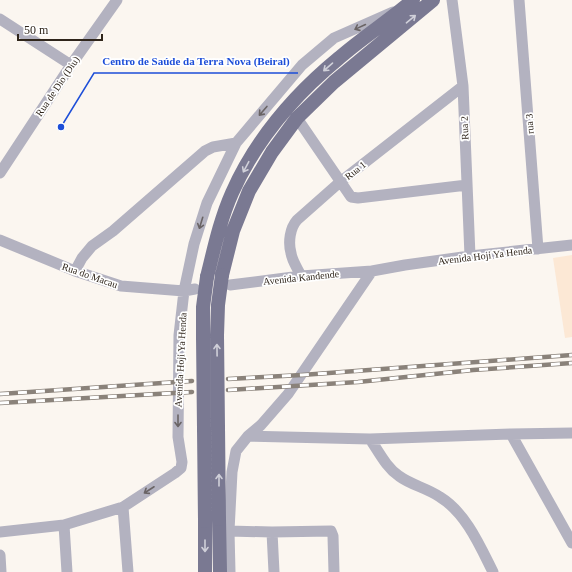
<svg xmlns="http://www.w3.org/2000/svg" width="572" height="572" font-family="'Times New Roman',serif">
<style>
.built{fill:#fce8d5}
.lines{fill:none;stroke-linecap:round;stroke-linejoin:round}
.minor{stroke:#b3b2c0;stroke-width:11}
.major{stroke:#7a7992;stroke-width:14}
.rail-casing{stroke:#8a827a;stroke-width:4.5}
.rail{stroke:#fff;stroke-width:3;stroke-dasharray:9;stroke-linecap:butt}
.major-bridge{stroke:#7a7992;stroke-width:14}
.oneway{stroke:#d0d0d9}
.oneway2{stroke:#6a6465}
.labels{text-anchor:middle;stroke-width:3.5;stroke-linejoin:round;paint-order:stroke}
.street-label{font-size:10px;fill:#2f251b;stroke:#fff}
.leader{fill:none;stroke:#1d4ed8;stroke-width:1.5}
.callout-dot{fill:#1d4ed8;stroke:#fff;stroke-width:1.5}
.callout-label{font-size:11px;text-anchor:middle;font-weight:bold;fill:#1d4ed8;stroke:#fff;stroke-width:3.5;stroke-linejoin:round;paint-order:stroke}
</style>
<rect width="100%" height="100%" fill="#fbf6f0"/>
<path class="built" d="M572 255V337L565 338 553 258Z"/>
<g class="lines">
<path class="minor" d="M452 0 463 86 470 256
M519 0 538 249
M0 19 71 65
M297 118 351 197 358 198 467 185
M0 173 71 65 117 0
M0 240 75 271 121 286 184 291 195 289
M75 271 82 258 92 246 113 231 205 151 213 147 236 143
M301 276C298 269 292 261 291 253 288 242 290 228 297 220L340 182 463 86
M230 285 301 276 372 271 405 265 470 256 572 245
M511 434 572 543
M248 436 370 439 511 434 572 433
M370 439C379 452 386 467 399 476 411 485 427 488 440 497 466 513 480 546 493 572
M123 507 128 572
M64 525 67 572
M229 531 272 532 331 531 333 536 334 572
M0 532 64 525 123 507 175 473 181 468 182 462 178 437 179 335 184 291 194 244 207 203 236 143 302 65 334 38 393 12
M272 532 274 572
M0 555 1 572
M230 572 229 531 232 472 236 451 248 436 261 425 288 394 372 271"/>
<path class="major" d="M222 275 233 231 249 191 272 152 297 118 334 82 433 0
M207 277C214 249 220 220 232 193 256 139 294 95 339 58 363 37 390 20 413 0
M219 519 220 572
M205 521V572"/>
<defs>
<path id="rail" d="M228 379 302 375 572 355
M228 390 358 382 473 370 572 363
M0 394 192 381
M0 403 192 392"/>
</defs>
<use href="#rail" class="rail-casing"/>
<use href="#rail" class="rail"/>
<path class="major-bridge" d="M219 519 217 335 218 305 222 275
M205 521 203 337V307L207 277"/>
</g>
<defs><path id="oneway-shaft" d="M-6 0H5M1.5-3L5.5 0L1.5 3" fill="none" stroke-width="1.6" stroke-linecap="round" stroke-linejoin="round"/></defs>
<g class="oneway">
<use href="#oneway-shaft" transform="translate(411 19) rotate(-40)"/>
<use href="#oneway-shaft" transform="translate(328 67) rotate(139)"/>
<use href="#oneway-shaft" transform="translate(246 167) rotate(118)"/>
<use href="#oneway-shaft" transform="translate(217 350) rotate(-91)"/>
<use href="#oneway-shaft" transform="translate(219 480) rotate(-90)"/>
<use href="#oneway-shaft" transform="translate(205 546) rotate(90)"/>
</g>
<g class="oneway2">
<use href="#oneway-shaft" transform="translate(360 27) rotate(155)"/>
<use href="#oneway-shaft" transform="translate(263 111) rotate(131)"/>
<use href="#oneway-shaft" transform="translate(201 223) rotate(107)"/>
<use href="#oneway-shaft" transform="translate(178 421) rotate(90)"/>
<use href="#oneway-shaft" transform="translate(149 490) rotate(147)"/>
</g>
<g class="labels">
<g class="street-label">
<text transform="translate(57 86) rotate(-56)" y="4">Rua de Dio (Diu)</text>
<text transform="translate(529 124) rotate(-94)" y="4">rua 3</text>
<text transform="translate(464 128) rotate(-92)" y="4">Rua 2</text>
<text transform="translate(355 170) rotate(-38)" y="4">Rua 1</text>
<text transform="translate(485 255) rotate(-7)" y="4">Avenida Hoji Ya Henda</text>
<text transform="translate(90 275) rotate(19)" y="4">Rua do Macau</text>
<text transform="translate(301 277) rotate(-6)" y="4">Avenida Kandende</text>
<text transform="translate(180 360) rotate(-87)" y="4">Avenida Hoji Ya Henda</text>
</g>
</g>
<path class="leader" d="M61 127L94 73H298"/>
<circle class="callout-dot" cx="61" cy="127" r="4"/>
<g class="callout-label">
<text x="196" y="65">Centro de Saúde da Terra Nova (Beiral)</text>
</g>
<path d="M18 34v6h84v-6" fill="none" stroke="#2f251b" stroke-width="2"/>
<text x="24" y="34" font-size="12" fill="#2f251b" stroke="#ffffff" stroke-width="3" paint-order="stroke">50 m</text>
</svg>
